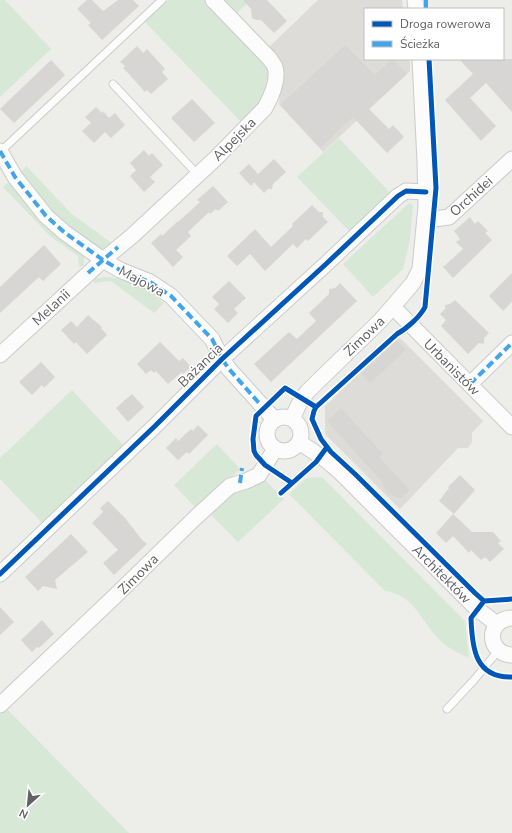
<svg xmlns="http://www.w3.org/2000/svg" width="512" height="833" font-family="'Nunito Sans',sans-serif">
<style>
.industrial{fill:#dddcd9}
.green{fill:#d8e8d7}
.building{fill:#d7d6d4}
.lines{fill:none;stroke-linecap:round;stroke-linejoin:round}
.service-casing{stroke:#cbcbca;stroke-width:9}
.minor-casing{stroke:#cbcbca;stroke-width:17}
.service{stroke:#fcfcfc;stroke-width:7}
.minor{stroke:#fcfcfc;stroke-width:15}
.quiet{stroke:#41a5ee;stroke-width:4;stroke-dasharray:8 4;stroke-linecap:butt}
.cycleway-casing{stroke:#fff;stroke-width:8}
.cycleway{stroke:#0057b8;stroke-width:5}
.labels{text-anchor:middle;stroke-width:3;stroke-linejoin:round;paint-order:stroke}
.street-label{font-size:14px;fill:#5f6165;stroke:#fff}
</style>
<rect width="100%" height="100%" fill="#edede9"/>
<path class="industrial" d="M318 0H402L403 9H365V59H407L410 62V71L323 152 279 104 282 62 268 48Z
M397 338 401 339 483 421 472 433V442L468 448H458L400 509 325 434V406Z"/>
<path class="green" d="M0 0H5L51 49 0 97Z
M168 0H206L270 66 262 103 242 123 145 22Z
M223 0H251L236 14Z
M339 138 392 195 351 233 297 177Z
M26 166 72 214 113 244C110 246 106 249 102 249 84 245 37 199 27 183 25 180 23 176 21 172Z
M7 183 12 184 51 230 84 256V265L79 267 78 256 50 236 3 187Z
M409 203 413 205 410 240 403 269 373 297 343 264Z
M107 277C132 280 145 288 164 303L154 313 111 281 94 283 93 279Z
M72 390 125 447 43 524 0 479V458Z
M217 444 240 469 197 509 174 485Z
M313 477 323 478 465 621 469 658C458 653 449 649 440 640 421 622 415 595 385 591L289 494 305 479Z
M264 479 284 499 238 542 208 512 236 488C248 488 256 488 264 479Z
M5 707 129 833H0V711Z"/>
<path class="building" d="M87 0H92L103 11 118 0H133L139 6 102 40 88 25 91 23 77 9Z
M243 0H267L287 21 274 33 261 20H256L252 18 251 9Z
M345 45 375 75 392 59H393L407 74 369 109 389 129 393 125 404 137 387 153 353 117 320 148 280 105Z
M137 46 143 53 147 49 165 69 162 72 168 79 151 94 147 90 145 92 127 72 123 68 125 66 120 62Z
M459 59H512V112L486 83 470 98 496 126 481 141 445 100 473 74Z
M51 60 65 75 14 123 0 109Z
M192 99 215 123 194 142 171 118Z
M96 107 102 113 103 111 109 118 115 113 125 125 111 138 105 132 94 143 82 131 91 123 85 117Z
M144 150 149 156 152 153 163 165 150 177 155 182 144 192 130 176 136 170 130 163Z
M274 159 286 172 273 184 272 189H268L264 193 254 182 251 186 239 173 249 164 258 174Z
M213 186 228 202 218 211 216 209 210 214 209 212 188 232 191 236 176 250 183 257 173 267 151 243 161 234 162 236 178 221V222L200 202 197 200Z
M312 205 319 212H323V217L328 222 308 241 306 239 297 248 293 244 265 271 250 254 237 266 227 256 255 229 271 247 293 226 292 224Z
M470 217 475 224 478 221 488 231 485 233 492 240 453 278 443 267 463 249 456 242 460 239 454 231Z
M44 245 61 264 43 281 39 277 0 313V287Z
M512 273V302L503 311 489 296Z
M229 281 246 298 234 309 238 313 228 323 214 309 219 304 212 297Z
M340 283 357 301 271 382 254 364 289 332 297 339 316 321 309 313 329 294V289L335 288Z
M455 300 489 333 484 338V344L479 343 468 354 441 326 446 320 440 314 445 309V305L450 304Z
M88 315 102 327 101 328 107 335 87 354 76 342 74 344 61 330 71 321 77 327Z
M397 340 406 350 370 383 361 373Z
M160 342 179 361 183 358 191 367 183 374 182 372 168 384 156 371 154 373 151 370 146 374 137 364Z
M41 362 55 377 44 388 42 385 32 395 19 382Z
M132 394 144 407 128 422 116 408Z
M341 408 383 454 379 457 410 490 400 499 390 494 382 485 384 484 327 421Z
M198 425 208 435 189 454 187 452 178 460 166 448 176 438 178 441 191 429 193 431Z
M460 475 475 490 454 514 439 501 449 488 448 487Z
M108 501 125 518 142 540 147 544 114 575 103 563 118 550 92 523 103 512 100 508Z
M453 514 472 532H493L501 541 498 543 504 549 490 562 485 557 481 560 471 550 469 553 453 536 446 543 436 533Z
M71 534 88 552 55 580 57 589 43 586 38 591 25 577Z
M0 607 14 622 0 635Z
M42 620 54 634 39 648 37 647 32 652 21 640Z"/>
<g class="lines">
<defs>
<path id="service" d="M113 84 198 175
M0 152 162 0
M447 709 474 680 498 651"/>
<path id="minor" d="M415 0 416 9
M0 151 15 177 46 216 64 232 103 260 120 270 150 282 171 296 212 339 222 359 229 369 275 420
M425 218 434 219 449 217 512 159
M393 307 512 427
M0 355 103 260 132 236 216 158 265 108C271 97 279 79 275 67 274 64 271 61 269 58L213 0
M470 384 512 343
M267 434a17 17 0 1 1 34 0a17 17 0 1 1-34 0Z
M292 419 299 404 307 392 381 320 413 283 420 269 426 206 425 162 420 59
M299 442 326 460 339 471 477 609 497 624
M0 574 155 426 222 359 326 264 398 196 406 191 426 192
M512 618C486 619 486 654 512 655
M0 705 113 598 195 518 230 486 246 481 259 475 275 449"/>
</defs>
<use href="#service" class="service-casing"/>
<use href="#minor" class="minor-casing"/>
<use href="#service" class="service"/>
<use href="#minor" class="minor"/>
<path class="quiet" d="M426 0V9
M0 151 15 177 46 216 64 232 103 260 120 270 150 282 171 296 212 339 222 359 229 369 259 403
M88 273 118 247
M470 384 512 343
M240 483 242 468"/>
<defs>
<path id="cycleway" d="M429 59 436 188 425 307C420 317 406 329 397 334L316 407 314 411 312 419 321 439 331 452 355 474 475 593 484 601 512 599
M292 483 265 465 256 455 254 451 253 439 256 416 285 388 316 407
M281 493 316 462 327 447
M0 574 155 426 222 359 326 264 398 196 406 191 426 192
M484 601 471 618C472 648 475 678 512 677"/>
</defs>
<use href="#cycleway" class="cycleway-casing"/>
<use href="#cycleway" class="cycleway"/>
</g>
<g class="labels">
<g class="street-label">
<text transform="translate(234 139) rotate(-45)" y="5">Alpejska</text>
<text transform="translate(471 196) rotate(-42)" y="5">Orchidei</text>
<text transform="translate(142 281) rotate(28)" y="5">Majowa</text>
<text transform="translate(51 307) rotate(-43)" y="5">Melanii</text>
<text transform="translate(364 336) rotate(-44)" y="5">Zimowa</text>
<text transform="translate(200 365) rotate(-44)" y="5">Bażancia</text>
<text transform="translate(452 367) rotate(45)" y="5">Urbanistów</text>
<text transform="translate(138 574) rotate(-45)" y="5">Zimowa</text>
<text transform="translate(442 574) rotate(45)" y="5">Architektów</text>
</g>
</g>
<rect x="364" y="8" width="140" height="52" fill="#ffffff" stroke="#bfc0c1"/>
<rect x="372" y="21" width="20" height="6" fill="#0057b8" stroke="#bfc0c1"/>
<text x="400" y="28" font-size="12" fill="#5f6165">Droga rowerowa</text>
<rect x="372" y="41" width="20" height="6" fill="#41a5ee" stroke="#bfc0c1"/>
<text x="400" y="48" font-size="12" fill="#5f6165">Ścieżka</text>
<g transform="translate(28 805) rotate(207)" stroke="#ffffff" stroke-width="3" paint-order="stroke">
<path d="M0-3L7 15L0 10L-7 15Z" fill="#5f6165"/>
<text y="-6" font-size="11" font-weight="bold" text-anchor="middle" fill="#5f6165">N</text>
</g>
</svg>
